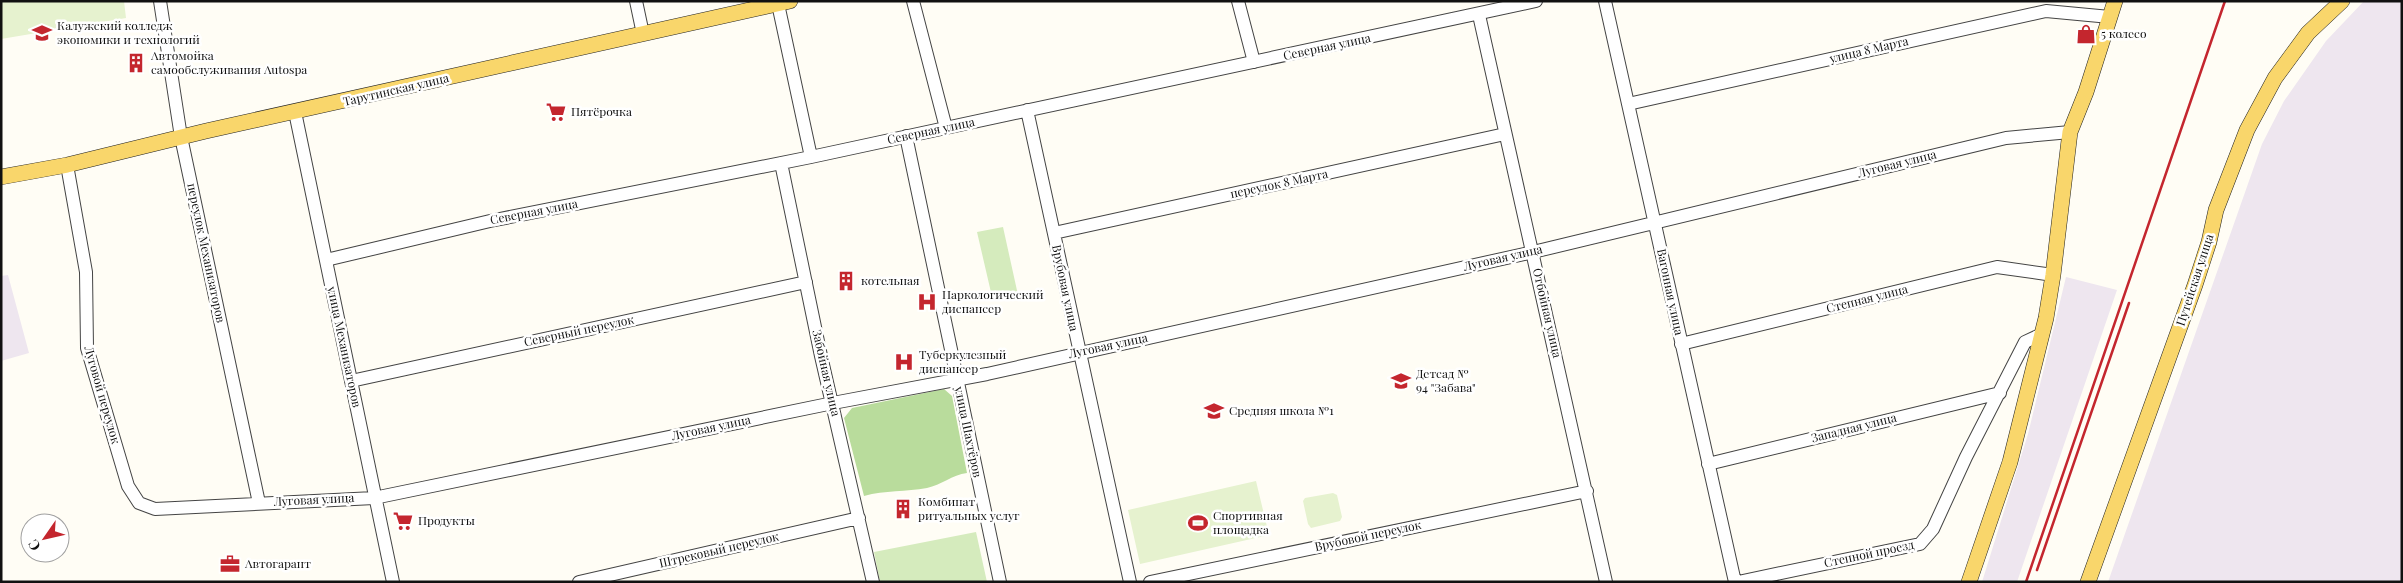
<svg xmlns="http://www.w3.org/2000/svg" width="2403" height="583" font-family="'Playfair Display',serif">
<style>
.industrial{fill:#eee6ef}
.green{fill:#d5ebbd}
.forest{fill:#b9dc9c}
.pitch{fill:#e6f2cf}
.lines{fill:none;stroke-linecap:round;stroke-linejoin:round}
.minor-casing{stroke:#444;stroke-width:14}
.major-casing{stroke:#222;stroke-width:16}
.minor{stroke:#fff;stroke-width:12}
.major{stroke:#f9d66b;stroke-width:15}
.rail{stroke:#c4262e;stroke-width:2.5}
.labels{text-anchor:middle;stroke-width:5;stroke-linejoin:round;paint-order:stroke}
.poi-label{font-size:12px;fill:#111;stroke:#fff;text-anchor:start}
.street-label{font-size:12px;fill:#111;stroke:#fff}
</style>
<rect width="100%" height="100%" fill="#fffdf5"/>
<path class="industrial" d="M2364 1H2402V582H2108L2262 144 2284 101 2326 41Z
M8 275 29 353 1 361V276Z
M2066 277 2117 290 2017 582H1982L2028 434Z"/>
<path class="green" d="M1003 227 1018 295 993 301 977 232Z
M976 532 987 582H880L874 552Z"/>
<path class="forest" d="M944 389 952 396 967 473C952 475 941 485 927 488 906 492 885 490 864 496L844 418 852 408Z"/>
<path class="pitch" d="M1 1H124L126 18 1 39Z
M1256 481 1269 535 1140 564 1128 510Z
M1333 493 1337 495 1342 517 1340 521 1311 528 1308 524 1303 501 1305 498Z"/>
<g class="lines">
<defs>
<path id="minor" d="M160 1 181 137 259 503
M636 1 643 34
M913 1 946 128
M1238 1 1254 62
M1605 1 1735 582
M778 4 811 157
M1479 15 1606 582
M1628 104 2046 11 2110 17
M1027 110 1130 582
M295 112 393 582
M906 136 1000 582
M781 163 821 356 873 582
M67 165 86 272 87 348 128 486 139 503 155 509 374 498 833 403 987 374 1533 252 2006 138 2070 132
M1054 233 1505 134
M326 260 490 221 811 157 1536 1
M1681 344 1997 267 2053 275
M351 381 806 282
M1708 464 2000 393
M579 582 859 518
M1150 582 1587 491
M1738 582 1920 544 1933 529 1966 457 2025 342 2042 334"/>
<path id="major" d="M1 177 67 165 206 131 790 1
M1969 582 2010 462 2046 318 2053 275 2070 132 2086 92 2115 1
M2088 582 2195 285 2209 242 2216 210 2247 130 2275 78 2308 33 2342 1"/>
</defs>
<use href="#minor" class="minor-casing"/>
<use href="#major" class="major-casing"/>
<use href="#minor" class="minor"/>
<use href="#major" class="major"/>
<path class="rail" d="M2037 570 2129 303
M2026 582 2225 1"/>
</g>
<defs>
<symbol id="university-bare" viewBox="-9 -9 18 18"><path d="M0-5L7-2L0 1L-7-2ZM-4 1L0 2.5L4 1V4Q0 6-4 4Z" fill="#c4262e" stroke="#fff" stroke-width="2.5" paint-order="stroke"/></symbol>
<symbol id="shop-bare" viewBox="-9 -9 18 18"><path d="M-5-2.5h2.3a2.7 3.5 0 0 1 5.4 0H5L5.5 6h-11ZM-1.5-2.5h3a1.5 2.3 0 0 0-3 0Z" fill="#c4262e" stroke="#fff" stroke-width="2.5" paint-order="stroke"/></symbol>
<symbol id="building-bare" viewBox="-9 -9 18 18"><path d="M-4-6H4V6H1V3H-1V6H-4ZM-2.5-4.3h1.7v1.8h-1.7ZM.8-4.3h1.7v1.8H.8ZM-2.5-1h1.7V.8h-1.7ZM.8-1h1.7V.8H.8Z" fill="#c4262e" stroke="#fff" stroke-width="2.5" paint-order="stroke"/></symbol>
<symbol id="supermarket-bare" viewBox="-9 -9 18 18"><path d="M-6-5.5h2.5l.6 2H6L4.5 2H-2.5L-4.4-4H-6ZM-1.5 3.2a1.3 1.3 0 1 0 .1 0ZM3 3.2a1.3 1.3 0 1 0 .1 0Z" fill="#c4262e" stroke="#fff" stroke-width="2.5" paint-order="stroke"/></symbol>
<symbol id="hospital-bare" viewBox="-9 -9 18 18"><path d="M-5-5h3v3.5h4V-5h3V5h-3V1.5h-4V5h-3Z" fill="#c4262e" stroke="#fff" stroke-width="2.5" paint-order="stroke"/></symbol>
<symbol id="school-bare" viewBox="-9 -9 18 18"><path d="M0-5L7-2L0 1L-7-2ZM-4 1L0 2.5L4 1V4Q0 6-4 4Z" fill="#c4262e" stroke="#fff" stroke-width="2.5" paint-order="stroke"/></symbol>
<symbol id="stadium-bare" viewBox="-9 -9 18 18"><path d="M0-5a6.5 5 0 1 0 0 10a6.5 5 0 1 0 0-10ZM-3.5-1.8h7v3.6h-7Z" fill="#c4262e" stroke="#fff" stroke-width="2.5" paint-order="stroke"/></symbol>
<symbol id="office-bare" viewBox="-9 -9 18 18"><path d="M-6-3h4V-5.5h4V-3h4V5H-6ZM-1-4.5V-3h2v-1.5ZM-6 0V1H6V0Z" fill="#c4262e" stroke="#fff" stroke-width="2.5" paint-order="stroke"/></symbol>
</defs>
<g fill-rule="evenodd">
<use href="#university-bare" x="28" y="19" width="28" height="28"/>
<use href="#shop-bare" x="2072" y="20" width="28" height="28"/>
<use href="#building-bare" x="122" y="49" width="28" height="28"/>
<use href="#supermarket-bare" x="542" y="98" width="28" height="28"/>
<use href="#building-bare" x="832" y="267" width="28" height="28"/>
<use href="#hospital-bare" x="913" y="288" width="28" height="28"/>
<use href="#hospital-bare" x="890" y="348" width="28" height="28"/>
<use href="#school-bare" x="1387" y="367" width="28" height="28"/>
<use href="#school-bare" x="1200" y="397" width="28" height="28"/>
<use href="#building-bare" x="889" y="495" width="28" height="28"/>
<use href="#supermarket-bare" x="389" y="507" width="28" height="28"/>
<use href="#stadium-bare" x="1184" y="509" width="28" height="28"/>
<use href="#office-bare" x="216" y="550" width="28" height="28"/>
</g>
<g class="labels">
<g class="poi-label">
<text x="57" y="30">Калужский колледж<tspan x="57" dy="14">экономики и технологий</tspan></text>
<text x="2101" y="38">5 колесо</text>
<text x="151" y="60">Автомойка<tspan x="151" dy="14">самообслуживания Autospa</tspan></text>
<text x="571" y="116">Пятёрочка</text>
<text x="861" y="285">котельная</text>
<text x="942" y="299">Наркологический<tspan x="942" dy="14">диспансер</tspan></text>
<text x="919" y="359">Туберкулезный<tspan x="919" dy="14">диспансер</tspan></text>
<text x="1416" y="378">Детсад №<tspan x="1416" dy="14">94 "Забава"</tspan></text>
<text x="1229" y="415">Средняя школа №1</text>
<text x="918" y="506">Комбинат<tspan x="918" dy="14">ритуальных услуг</tspan></text>
<text x="1213" y="520">Спортивная<tspan x="1213" dy="14">площадка</tspan></text>
<text x="418" y="525">Продукты</text>
<text x="245" y="568">Автогарант</text>
</g>
<g class="street-label">
<text transform="translate(1327 47) rotate(-12)" y="4">Северная улица</text>
<text transform="translate(1869 50) rotate(-13)" y="4">улица 8 Марта</text>
<text transform="translate(396 90) rotate(-13)" y="4">Тарутинская улица</text>
<text transform="translate(931 131) rotate(-12)" y="4">Северная улица</text>
<text transform="translate(1897 164) rotate(-14)" y="4">Луговая улица</text>
<text transform="translate(1279 184) rotate(-12)" y="4">переулок 8 Марта</text>
<text transform="translate(534 212) rotate(-11)" y="4">Северная улица</text>
<text transform="translate(206 253) rotate(78)" y="4">переулок Механизаторов</text>
<text transform="translate(1503 258) rotate(-13)" y="4">Луговая улица</text>
<text transform="translate(2195 280) rotate(-72)" y="4">Путейская улица</text>
<text transform="translate(1065 288) rotate(78)" y="4">Врубовая улица</text>
<text transform="translate(1670 292) rotate(78)" y="4">Вагонная улица</text>
<text transform="translate(1867 299) rotate(-14)" y="4">Степная улица</text>
<text transform="translate(1547 313) rotate(77)" y="4">Отбойная улица</text>
<text transform="translate(579 331) rotate(-12)" y="4">Северный переулок</text>
<text transform="translate(1108 346) rotate(-12)" y="4">Луговая улица</text>
<text transform="translate(344 347) rotate(78)" y="4">улица Механизаторов</text>
<text transform="translate(826 373) rotate(77)" y="4">Забойная улица</text>
<text transform="translate(102 395) rotate(74)" y="4">Луговой переулок</text>
<text transform="translate(711 428) rotate(-12)" y="4">Луговая улица</text>
<text transform="translate(1854 428) rotate(-14)" y="4">Западная улица</text>
<text transform="translate(968 432) rotate(78)" y="4">улица Шахтёров</text>
<text transform="translate(314 500) rotate(-3)" y="4">Луговая улица</text>
<text transform="translate(1368 536) rotate(-12)" y="4">Врубовой переулок</text>
<text transform="translate(719 550) rotate(-13)" y="4">Штрековый переулок</text>
<text transform="translate(1869 554) rotate(-12)" y="4">Степной проезд</text>
</g>
</g>
<rect width="2403" height="583" fill="none" stroke="#111111" stroke-width="5"/>
<g transform="translate(45 538) rotate(236)"><circle r="24" fill="#ffffff" stroke="#a0a0a0"/>
<path d="M0-4L9 19L0 12L-9 19Z" fill="#c4262e"/>
<text y="-8" font-size="14" font-weight="bold" text-anchor="middle" fill="#111111">С</text>
</g>
</svg>
